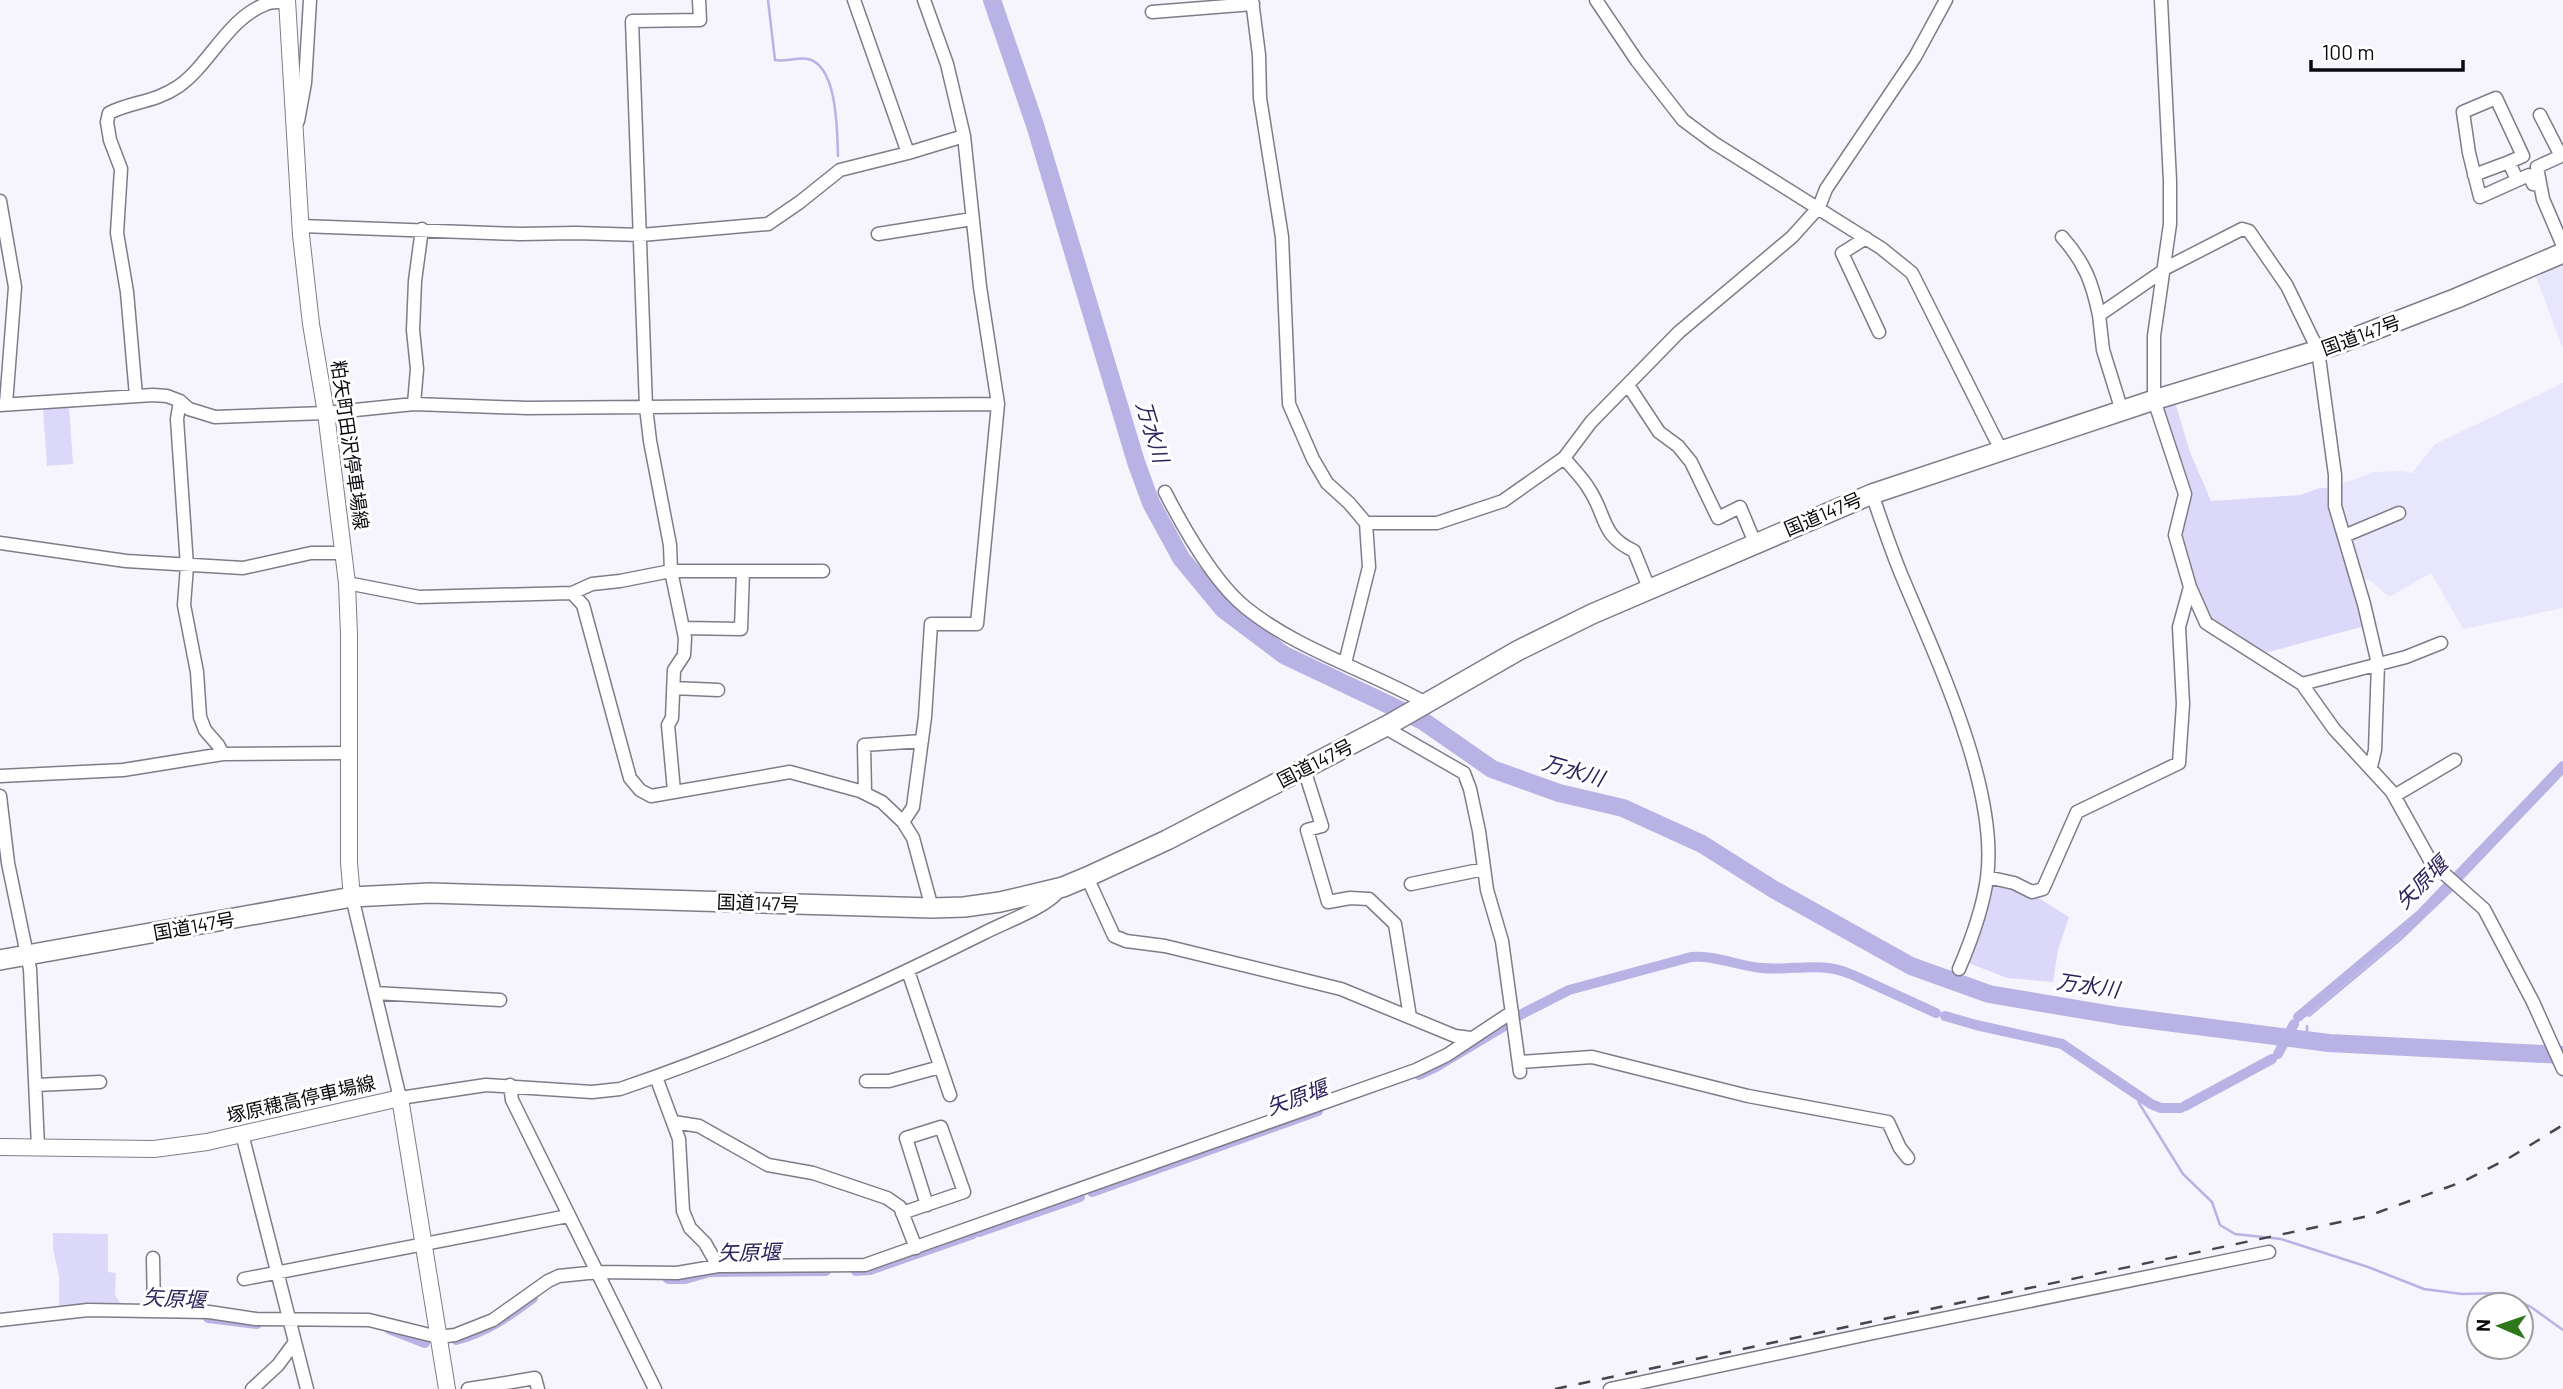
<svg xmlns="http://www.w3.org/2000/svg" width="2563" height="1389" font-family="Barlow,'Noto Sans JP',sans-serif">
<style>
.built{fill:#e8e6fc}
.green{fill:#dcd8fa}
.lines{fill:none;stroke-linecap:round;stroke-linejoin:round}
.stream{stroke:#b8b3e4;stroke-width:2.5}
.canal{stroke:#b8b3e4;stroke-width:10}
.river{stroke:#b8b3e4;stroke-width:18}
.minor-casing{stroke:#7e7c89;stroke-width:15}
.major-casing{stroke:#7e7c89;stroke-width:18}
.highway-casing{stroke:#7e7c89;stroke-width:22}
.minor{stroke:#fff;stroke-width:12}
.major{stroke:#fff;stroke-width:16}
.highway{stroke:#fff;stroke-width:19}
.rail{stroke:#45454a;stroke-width:2.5;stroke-dasharray:12 12;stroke-linecap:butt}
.labels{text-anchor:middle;stroke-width:6;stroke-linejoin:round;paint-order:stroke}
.street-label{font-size:19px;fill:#0b0b0f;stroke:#fff}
.water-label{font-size:21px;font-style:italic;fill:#30235d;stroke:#fff}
</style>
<rect width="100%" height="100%" fill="#f6f5fe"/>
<path class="built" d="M2563 263V349L2535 274Z
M2563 383V608L2463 629 2431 573 2389 597 2371 581 2362 578 2333 487 2374 472 2400 471 2412 473 2435 444Z"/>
<path class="green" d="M2175 402 2190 452 2211 501 2300 495 2320 488H2327L2365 626 2265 653 2209 619 2193 586 2179 534 2188 491 2161 406Z
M69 406 73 464 47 466 43 409Z
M1992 881 2042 900 2069 917 2058 950 2053 982 2007 978 1966 962Z
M53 1233 108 1234V1272L116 1273 115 1295 122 1306 59 1307V1276L53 1249Z"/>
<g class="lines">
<path class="stream" d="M768 0 775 60C786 62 797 57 808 59 838 66 837 132 838 156
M2459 882 2563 773
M2309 1016 2401 939 2453 889
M2307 1040V1026
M2138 1095 2139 1103 2183 1174 2212 1202 2220 1225 2235 1234 2281 1239 2368 1267 2424 1289 2462 1294 2504 1293 2531 1307 2563 1330"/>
<path class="canal" d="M1853 975 1936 1013
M1520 1015 1569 990 1691 957C1715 955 1738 966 1762 968 1792 971 1822 961 1850 974
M1945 1016 1976 1025 2062 1044 2151 1104 2161 1108H2181
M2298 1017 2421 914 2563 766
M2278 1054 2294 1024
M1419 1075 1436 1067 1508 1024
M2185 1106 2272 1059
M1092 1192 1318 1111
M979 1232 1080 1197
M856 1271 870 1270 973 1234
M668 1279H685L710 1272 826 1271
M208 1318 257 1324
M389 1329 425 1343
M456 1340C486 1332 508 1317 533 1298"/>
<path class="river" d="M992 0 1035 125 1136 462 1151 503 1181 558 1223 609 1284 655 1423 721 1492 769 1559 793 1623 808 1702 844 1773 889 1911 966 1989 994 2119 1016 2329 1043 2563 1055"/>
<defs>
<path id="minor" d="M854 0 908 153
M1252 0 1259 55 1260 98 1282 237 1289 404 1313 459 1327 483 1349 503 1366 523 1369 567 1345 663
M1596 0 1637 61 1683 120 1714 143 1881 248 1912 273 2001 450
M2161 0 2170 181V224L2154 336V400L2185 494 2175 535 2190 587 2206 623 2302 684 2334 729 2392 792 2431 862 2484 909 2533 1002 2563 1069
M1152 12 1253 4
M2540 115 2561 156 2537 167 2543 199 2563 246
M298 121 305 83 310 0
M2474 175 2509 162
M2517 180 2509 162 2523 156 2496 98 2463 112 2469 153 2480 197 2529 175 2533 184 2540 185
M0 201 15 287 6 404
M301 226 520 234 576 233 641 235 768 224 800 202 840 170 908 153 964 136
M878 234 972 219
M2062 237C2085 263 2092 282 2099 315L2163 271
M1866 238 1842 253 1879 332
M2164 269 2242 229 2249 231 2287 286 2318 350 2335 475V506L2364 604 2378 664 2375 750 2371 767
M2099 315 2103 350 2122 411
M1628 385 1659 432 1678 446 1691 462 1718 518 1740 507 1755 543
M136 396 127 292 117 233 121 169 110 140 107 122 109 113C133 101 154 103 179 86 210 64 228 18 266 4 272 1 281 2 288 2
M180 401 177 419 187 566 184 605 197 672 200 717 205 730 218 745 223 754
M414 404 417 369 413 330 415 281 422 229
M0 405 153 395 167 396 180 401 189 409 215 417 326 413 414 404 527 408 998 404
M1564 458C1572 468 1583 478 1589 489 1607 516 1600 535 1634 551L1649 588
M1165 492C1183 527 1215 583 1245 607 1296 649 1369 671 1426 703
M1872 494C1881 520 1890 547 1901 574 1935 656 1999 788 1987 878 1983 908 1971 941 1959 969
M1366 523H1437L1503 501 1564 458 1591 422 1679 332 1792 237 1819 207 1826 189 1915 57 1946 0
M2344 536 2399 513
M0 543 126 561 243 568 311 553H344
M347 583 419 597 572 593 592 584 620 581 671 571H823
M572 593 583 605 630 778 640 790 651 796 790 772 860 791 882 802 903 822 913 838 932 908
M683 628 741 629 743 571
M2302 684 2406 657 2441 643
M673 688 718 690
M1384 727 1464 773 1470 789 1479 831 1487 890 1502 941 1520 1072
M1304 769 1322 826 1307 830 1328 902 1350 898 1369 899 1395 924 1410 1017
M0 776 123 770 223 754 348 753
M674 791 668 725 672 718 674 670 684 655 685 638 671 571 670 545 650 441 646 407 632 21 700 20 699 0
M865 793 864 745 922 741
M0 796 8 863 30 969 38 1147
M2394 796 2455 760
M903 822 913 807 925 717 931 624H977L998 404 980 287 964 136 947 64 924 0
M1087 877 1114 936 1126 941 1165 946 1341 989 1455 1036 1471 1038
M1987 877 2014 883 2032 892 2043 889 2077 812 2179 763 2183 704 2179 627 2190 587
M1411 884 1484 869
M352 897 400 1098 486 1085 592 1092 620 1089C745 1047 866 992 984 933 1003 923 1045 908 1058 892
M908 971 950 1095
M375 993 500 1000
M1519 1062 1592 1057 1748 1096 1888 1122 1900 1148 1908 1158
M656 1077 679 1139 683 1211 690 1228 705 1243 718 1266
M866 1081H889L940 1067
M36 1085 100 1082
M510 1085 512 1100 655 1389
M674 1122 699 1126 768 1165 813 1173 887 1198 900 1207 916 1248
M242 1134 307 1389
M902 1213 964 1192 941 1127 906 1138 927 1205
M153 1258 154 1311
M244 1279 568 1216
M0 1320 88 1310 209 1312 256 1319 369 1320 438 1337 455 1335 493 1320 548 1281 559 1276 598 1272 677 1273 718 1266 865 1265 1416 1070 1447 1055 1512 1012
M494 1385 535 1378 538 1389
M252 1389 278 1365 295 1342
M468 1389 494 1385V1389
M1610 1389 1878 1332 2269 1252"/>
<path id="major" d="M287 0 301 235 311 324 326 413 347 583 349 635V863L352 897
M0 1147 154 1149 207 1142 400 1098 447 1389"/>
<path id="highway" d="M0 960 352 897 430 893 932 908 964 907 1000 902 1063 887 1087 877 1167 840 1390 724 1519 650 1592 614 1872 494 2154 400 2338 344 2457 298 2563 253"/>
</defs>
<use href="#minor" class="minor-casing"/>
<use href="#major" class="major-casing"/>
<use href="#highway" class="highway-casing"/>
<use href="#minor" class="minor"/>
<use href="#major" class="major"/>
<use href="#highway" class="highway"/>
<path class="rail" d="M1555 1389 2368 1216 2462 1182 2509 1158 2563 1125"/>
</g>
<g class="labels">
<g class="street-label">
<text transform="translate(2361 335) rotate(-20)" y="7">国道147号</text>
<text transform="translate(350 445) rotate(82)" y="7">粕矢町田沢停車場線</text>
<text transform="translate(1823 514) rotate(-23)" y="7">国道147号</text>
<text transform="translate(1315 763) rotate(-27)" y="7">国道147号</text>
<text transform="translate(758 903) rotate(2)" y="7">国道147号</text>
<text transform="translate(194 926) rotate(-10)" y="7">国道147号</text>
<text transform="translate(301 1099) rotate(-13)" y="7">塚原穂高停車場線</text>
</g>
<g class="water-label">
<text transform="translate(1152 432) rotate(73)" y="7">万水川</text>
<text transform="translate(1573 771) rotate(16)" y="7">万水川</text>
<text transform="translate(2422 883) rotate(-45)" y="7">矢原堰</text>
<text transform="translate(2088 986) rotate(8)" y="7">万水川</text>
<text transform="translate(1297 1098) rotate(-20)" y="7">矢原堰</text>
<text transform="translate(749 1253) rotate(-1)" y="7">矢原堰</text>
<text transform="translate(174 1299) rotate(3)" y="7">矢原堰</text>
</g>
</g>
<g transform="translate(2500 1326) rotate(272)"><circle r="33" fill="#ffffff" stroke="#9d9d9f" stroke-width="2"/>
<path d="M0-5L12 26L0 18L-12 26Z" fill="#2e771b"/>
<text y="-10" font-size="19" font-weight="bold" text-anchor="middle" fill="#0b0b0f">N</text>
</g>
<path d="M2311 60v10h152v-10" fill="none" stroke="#0b0b0f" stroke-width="3.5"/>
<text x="2322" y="60" font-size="21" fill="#0b0b0f" stroke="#ffffff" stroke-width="5" paint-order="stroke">100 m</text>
</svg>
